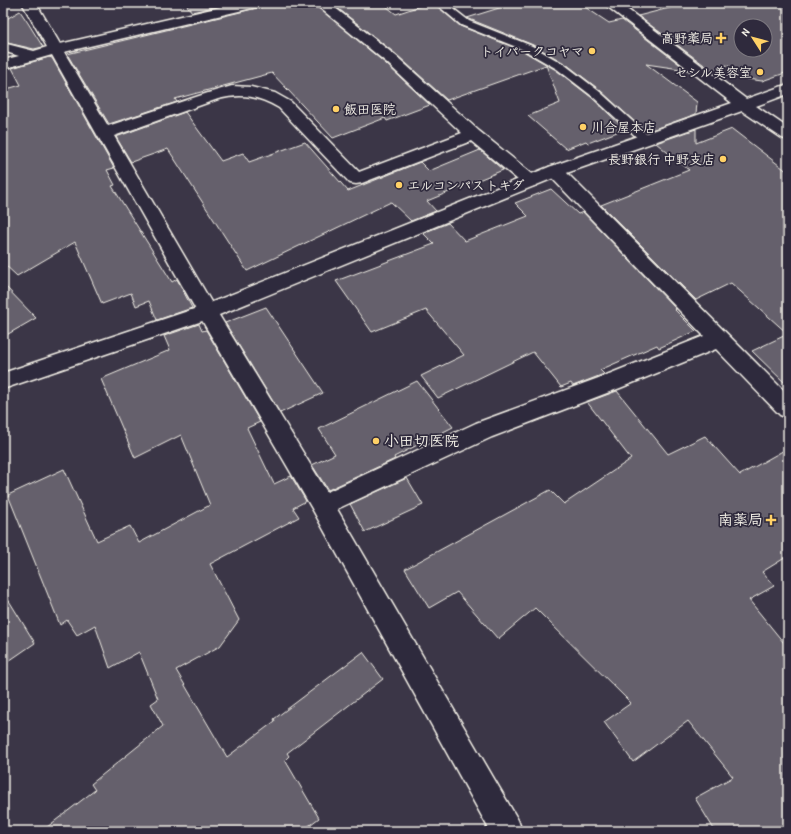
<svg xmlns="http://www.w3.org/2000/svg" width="791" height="834" font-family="'Patrick Hand','Klee One',sans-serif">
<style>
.building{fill:#65616c;stroke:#f4f1e8;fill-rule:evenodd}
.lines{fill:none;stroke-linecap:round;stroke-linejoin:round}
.lane-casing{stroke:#f4f1e8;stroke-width:3}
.street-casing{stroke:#f4f1e8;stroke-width:3}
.secondary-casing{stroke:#f4f1e8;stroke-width:3}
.lane{fill:#2f2a3d;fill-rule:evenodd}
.street{fill:#2f2a3d;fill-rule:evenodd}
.secondary{fill:#2f2a3d;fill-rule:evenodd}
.poi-dot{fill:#ffd166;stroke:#2f2a3d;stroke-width:1.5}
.labels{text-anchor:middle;stroke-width:3.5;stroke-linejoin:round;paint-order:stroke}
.far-poi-label{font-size:13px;font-weight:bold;fill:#f4f1e8;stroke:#2f2a3d;text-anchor:end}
.poi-label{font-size:15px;font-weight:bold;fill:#f4f1e8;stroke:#2f2a3d;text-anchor:start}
</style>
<rect width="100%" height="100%" fill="#3b3647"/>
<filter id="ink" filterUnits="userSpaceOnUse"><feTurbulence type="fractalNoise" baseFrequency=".025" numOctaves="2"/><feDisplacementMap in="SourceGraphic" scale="8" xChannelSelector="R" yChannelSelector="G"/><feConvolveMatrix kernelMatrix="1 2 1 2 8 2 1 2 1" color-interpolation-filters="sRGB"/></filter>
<g filter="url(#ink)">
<path class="building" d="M185 3H231L192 12Z
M264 3H313L385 63 430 105 387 121 385 118 333 138 272 73 175 99 177 102 109 124 67 54 261 7Z
M331 3H382L396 14 429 3H434L460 26 523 51 556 70 591 97 625 129 588 143 586 141 566 149 528 116 560 103 546 65 447 100 397 55Z
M515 3H579L609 23 622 20 687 70 646 64 697 102 696 114 646 132 601 91 566 64 533 45 467 18Z
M689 3H788V72L762 81 747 79 727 65 711 70 638 16ZM741 26H765V50H741Z
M20 11 28 23 43 47 34 49 3 42V21Z
M49 57 52 58 114 168 107 170 115 185 112 186 172 282 177 279 192 308 157 320 149 301 136 306 131 293 102 304 75 242 17 276 3 263V90L21 85 12 68Z
M185 112 221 161 243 153 249 162 305 142 348 191 420 162 429 171 480 150 503 170 427 201 436 211 411 221 391 202 247 271 168 149 131 162 116 137Z
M696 129V143L732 129 788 172V334L731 283 696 300 601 205 689 170 656 143Z
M551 189 578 214 583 212 676 309 675 310 696 331 659 348 657 345 600 370 604 374 573 386 571 383 561 387 533 352 438 398 421 376 464 355 426 310 372 332 336 281 434 244 423 233 448 223 465 241 528 216 515 203Z
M3 284 36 318 3 337Z
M266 307 323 393 280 413 225 323Z
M199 324 202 331 206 330 260 422 247 428 274 484 291 476 306 501 293 508 299 517 210 564 239 620 220 646 176 670 227 757 275 721 274 719 363 652 383 679 287 753 289 756 285 760 319 818 302 831H42L95 790 91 784 163 726 151 704 158 699 139 652 110 668 95 625 77 635 67 620 60 625 8 495 64 469 97 541 130 526 139 543 210 505 181 435 135 458 101 379 170 350 164 336Z
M788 334V386L752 351Z
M417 381 453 427 394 457 395 459 328 490 312 465 335 454 319 429Z
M617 391 668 454 705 436 740 475 788 448V556L762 572 774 586 749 600 788 648V831H715L695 798 733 777 688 721 633 762 604 722 631 703 535 608 498 639 457 592 429 608 405 569 550 490 564 504 631 459 587 402Z
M407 478 423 505 365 532 350 504Z
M3 591 35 643 3 665Z"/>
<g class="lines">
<defs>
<path id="lane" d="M435 3H446L469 21 532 46 565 65 600 92 652 139 650 142H642L592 96 557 69 524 50 461 25Z"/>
<path id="street" d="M22 3H36L60 44 238 3H263L261 6 256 7 64 52 108 126 208 93 232 86 251 87 275 93 291 102 359 172 462 133 386 62 314 3H329L396 56 479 131 536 177 539 181 536 185 530 187 524 185 471 141 362 183 356 184 350 183 279 108C259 96 242 93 218 99L114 136 214 307 327 492 476 423 604 376 704 336 549 175 547 171 549 167 555 166 561 167 788 395V418L780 415 716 349 620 388 492 437 337 509 518 820 522 831H490L314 512 200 317 52 55 3 69V60L19 56 3 51V43L34 51 47 47Z"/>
<path id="secondary" d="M603 3H619L746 99 788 84V94L756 106 788 128V140L782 138 742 111 561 175 214 317 3 389V373L200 307 549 167 732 103Z"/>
</defs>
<use href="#lane" class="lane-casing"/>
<use href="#street" class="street-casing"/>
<use href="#secondary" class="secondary-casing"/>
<use href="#lane" class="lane"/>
<use href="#street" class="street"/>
<use href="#secondary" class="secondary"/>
</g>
</g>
<g class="poi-dot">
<path d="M719 32h4v4h4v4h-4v4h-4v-4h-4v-4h4z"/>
<circle cx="592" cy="51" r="4"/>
<circle cx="760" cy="72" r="4"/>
<circle cx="336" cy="109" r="4"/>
<circle cx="583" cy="127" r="4"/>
<circle cx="723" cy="159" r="4"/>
<circle cx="399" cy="185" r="4"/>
<circle cx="376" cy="441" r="4"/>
<path d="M769 514h4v4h4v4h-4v4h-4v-4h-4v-4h4z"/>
</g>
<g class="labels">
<g class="far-poi-label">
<text x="713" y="43">高野薬局</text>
<text x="584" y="56">トイパークコヤマ</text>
<text x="752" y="77">セシル美容室</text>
<text x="344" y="114" text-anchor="start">飯田医院</text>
<text x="591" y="132" text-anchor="start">川合屋本店</text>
<text x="715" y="164">長野銀行 中野支店</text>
<text x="407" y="190" text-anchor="start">エルコンパストキダ</text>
</g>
<g class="poi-label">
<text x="384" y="446">小田切医院</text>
<text x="763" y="525" text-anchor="end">南薬局</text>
</g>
</g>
<rect width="791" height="834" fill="none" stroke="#2f2a3d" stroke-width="16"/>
<rect x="8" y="8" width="775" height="818" fill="none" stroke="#f4f1e8" stroke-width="1.5" filter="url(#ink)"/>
<g transform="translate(753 38) rotate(306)"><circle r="19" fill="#2f2a3d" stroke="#7e7a81"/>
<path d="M0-3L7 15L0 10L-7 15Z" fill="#ffd166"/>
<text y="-6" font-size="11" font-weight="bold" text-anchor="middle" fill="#f4f1e8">N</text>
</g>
</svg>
